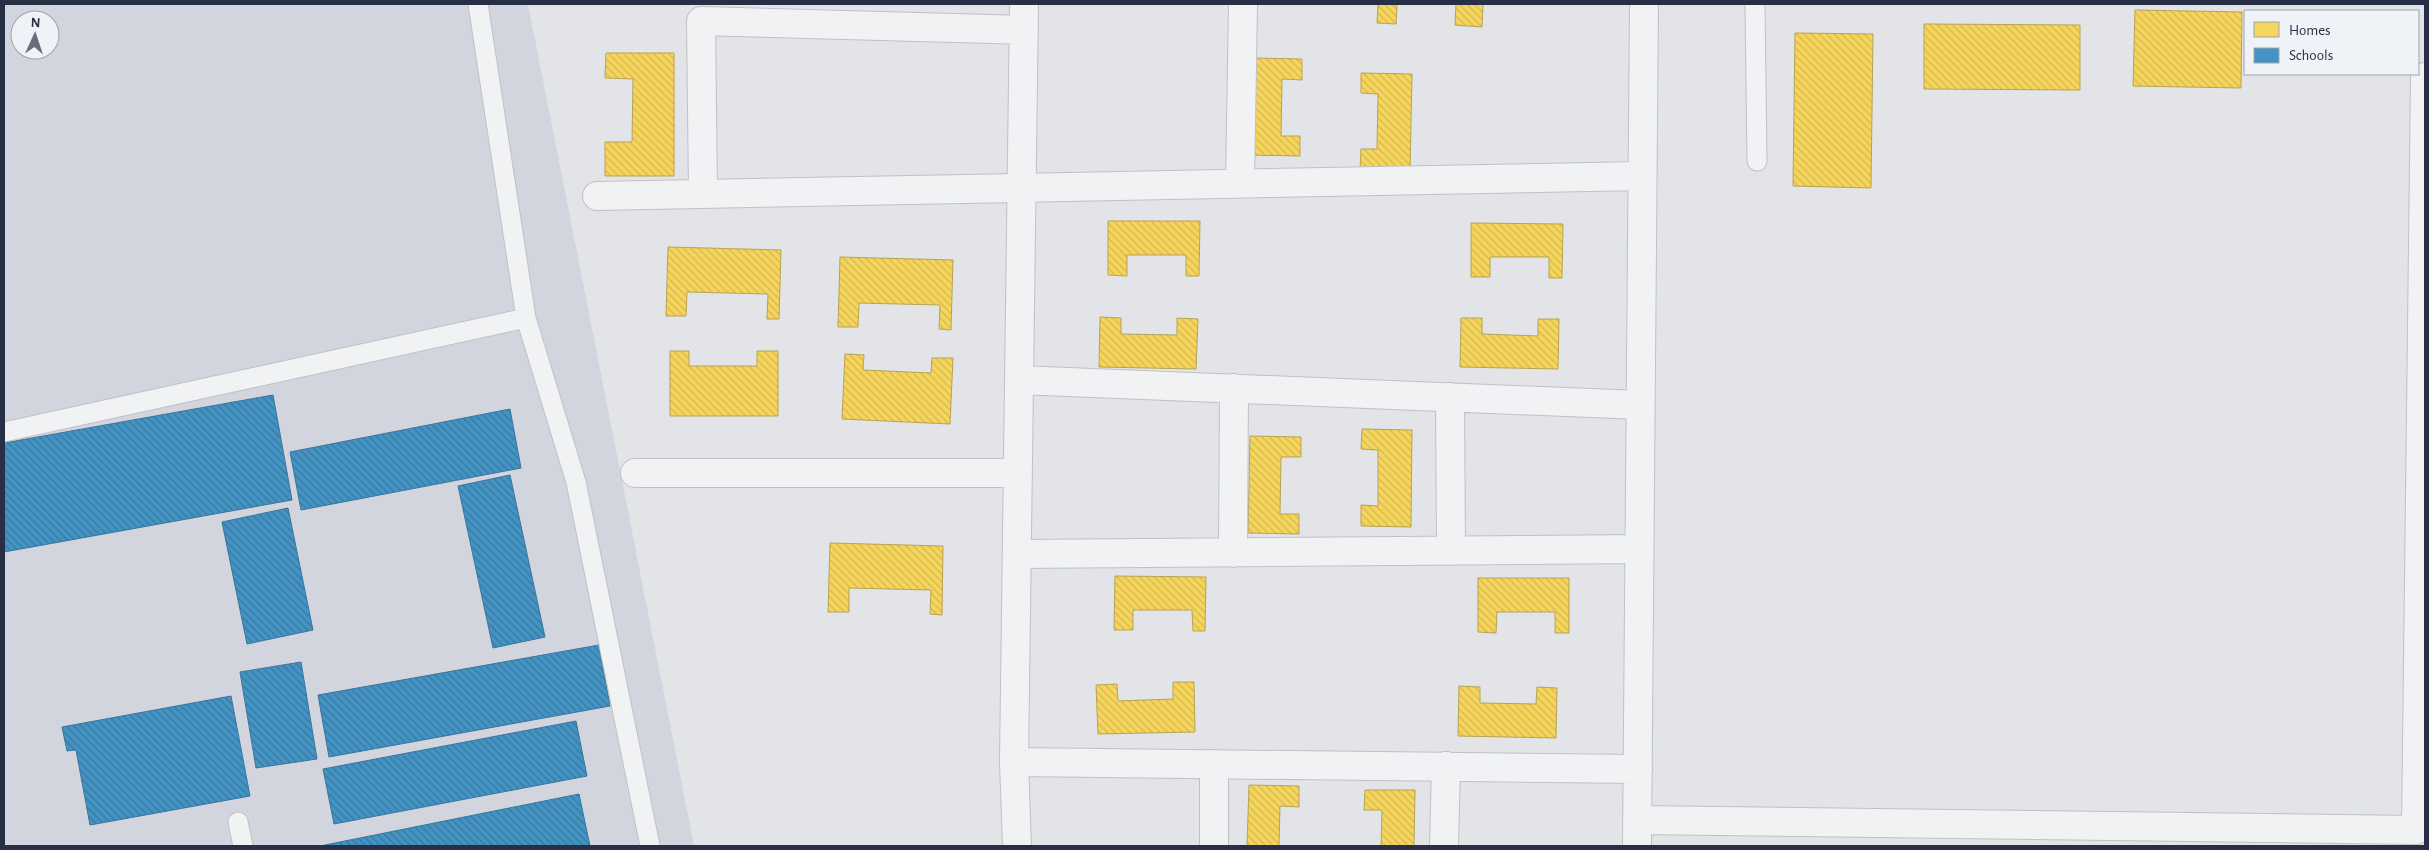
<svg xmlns="http://www.w3.org/2000/svg" width="2429" height="850" font-family="'Alegreya Sans',sans-serif">
<style>
.built{fill:#d2d5dd;fill-rule:evenodd}
.homes{fill:url(#homes-back-hatch);stroke:#b8a354}
.schools{fill:url(#schools-back-hatch);stroke:#3a759d}
.lines{fill:none;stroke-linecap:round;stroke-linejoin:round}
.service-casing{stroke:#bfc1c5;stroke-width:21}
.minor-casing{stroke:#bfc1c5;stroke-width:30}
.service{stroke:#f1f2f4;stroke-width:19}
.minor{stroke:#f1f2f4;stroke-width:28}
</style>
<defs>
<pattern id="homes-back-hatch" width="6" height="6" patternUnits="userSpaceOnUse" patternTransform="scale(1.25)"><rect width="6" height="6" fill="#f6d55c"/><path d="M-1 5l2 2M0 0l6 6M5-1l2 2" fill="none" stroke="#d3b751"/></pattern>
<pattern id="schools-back-hatch" width="6" height="6" patternUnits="userSpaceOnUse" patternTransform="scale(1.25)"><rect width="6" height="6" fill="#4393c3"/><path d="M-1 5l2 2M0 0l6 6M5-1l2 2" fill="none" stroke="#3878a0"/></pattern>
</defs>
<rect width="100%" height="100%" fill="#e2e4e7"/>
<path class="built" d="M4 4H528L694 846H4ZM20 20H50V50H20Z"/>
<path class="homes" d="M1378 4H1397L1396 24 1377 23Z
M1456 4H1483L1482 27 1455 25Z
M2135 10 2242 12 2241 88 2133 86Z
M1924 24 2080 25V90L1924 89Z
M1795 33 1873 34 1871 188 1793 186Z
M606 53H674V176H605V142H632L633 79 605 78Z
M1251 58 1302 59V80L1282 79 1281 136H1300V156L1249 155Z
M1361 73 1412 74 1410 171 1360 170 1361 149H1377L1378 94 1361 93Z
M1108 221H1200L1199 276H1186V255H1127V276L1108 275Z
M1471 223 1563 224 1562 278H1549V257H1490V277H1471Z
M668 247 781 250 779 319H767L768 294 687 292 686 316H666Z
M840 257 953 260 951 330 939 329 940 305 859 303 858 327H838Z
M1100 317 1121 318V334L1177 335V318L1198 319 1196 369 1099 367Z
M1461 318H1482V334L1538 336V319H1559L1558 369 1460 367Z
M670 351H689V366H757V351H778V416H670Z
M845 354 864 355 863 370 931 373 932 358H953L950 424 842 419Z
M1362 429 1412 430 1411 527 1361 526V505L1378 506V450L1361 449Z
M1250 436 1301 437V457H1281L1280 514H1299V534L1248 533Z
M830 543 943 546 942 615 930 614 931 590 849 588V612H828Z
M1115 576 1206 577 1205 631H1193L1192 610H1133V630H1114Z
M1478 578H1569V633H1555V612H1497L1496 633 1478 632Z
M1173 682H1194L1195 732 1098 734 1096 685 1117 684 1118 701 1173 699Z
M1459 686 1480 687V703L1536 704 1537 687 1557 688 1556 738 1458 736Z
M1249 785 1299 786V807L1280 806 1279 846H1247Z
M1365 790H1415L1414 846H1381L1382 810H1364Z"/>
<path class="schools" d="M273 395 292 500 4 552V443Z
M510 409 521 468 301 510 290 452Z
M510 475 545 637 493 648 458 486Z
M288 508 313 630 247 644 222 522Z
M599 645 610 706 329 757 318 695Z
M301 662 317 759 256 768 240 672Z
M231 696 250 796 90 825 76 750 67 751 62 727Z
M576 721 587 776 334 824 323 769Z
M579 794 590 846H320Z"/>
<g class="lines">
<defs>
<path id="service" d="M478 4 526 318 576 482 650 846
M1755 4 1757 161
M4 432 526 318
M238 822 243 846"/>
<path id="minor" d="M1240 184 1243 4
M703 194 701 21 1024 30
M597 196 1642 176
M1019 380 1640 405
M1450 397 1451 551
M635 473H1018
M1233 553 1234 388
M1017 554 1639 549
M1014 762 1638 769
M1214 764V846
M1637 820 2416 830 2425 77
M1017 846 1014 762 1024 4
M1444 846 1446 766
M1637 846 1644 4"/>
</defs>
<use href="#service" class="service-casing"/>
<use href="#minor" class="minor-casing"/>
<use href="#service" class="service"/>
<use href="#minor" class="minor"/>
</g>
<rect width="2429" height="850" fill="none" stroke="#262f43" stroke-width="10"/>
<rect x="2244" y="10" width="175" height="65" fill="#eff2f7" stroke="#9fa4af"/>
<rect x="2254" y="22" width="25" height="15" fill="#f6d55c" stroke="#9fa4af"/>
<text x="2289" y="35" font-size="15" fill="#262f43">Homes</text>
<rect x="2254" y="48" width="25" height="15" fill="#4393c3" stroke="#9fa4af"/>
<text x="2289" y="60" font-size="15" fill="#262f43">Schools</text>
<g transform="translate(35 35) rotate(3)"><circle r="24" fill="#eff2f7" stroke="#9fa4af"/>
<path d="M0-4L9 19L0 12L-9 19Z" fill="#686e7c"/>
<text y="-8" font-size="14" font-weight="bold" text-anchor="middle" fill="#262f43">N</text>
</g>
</svg>
